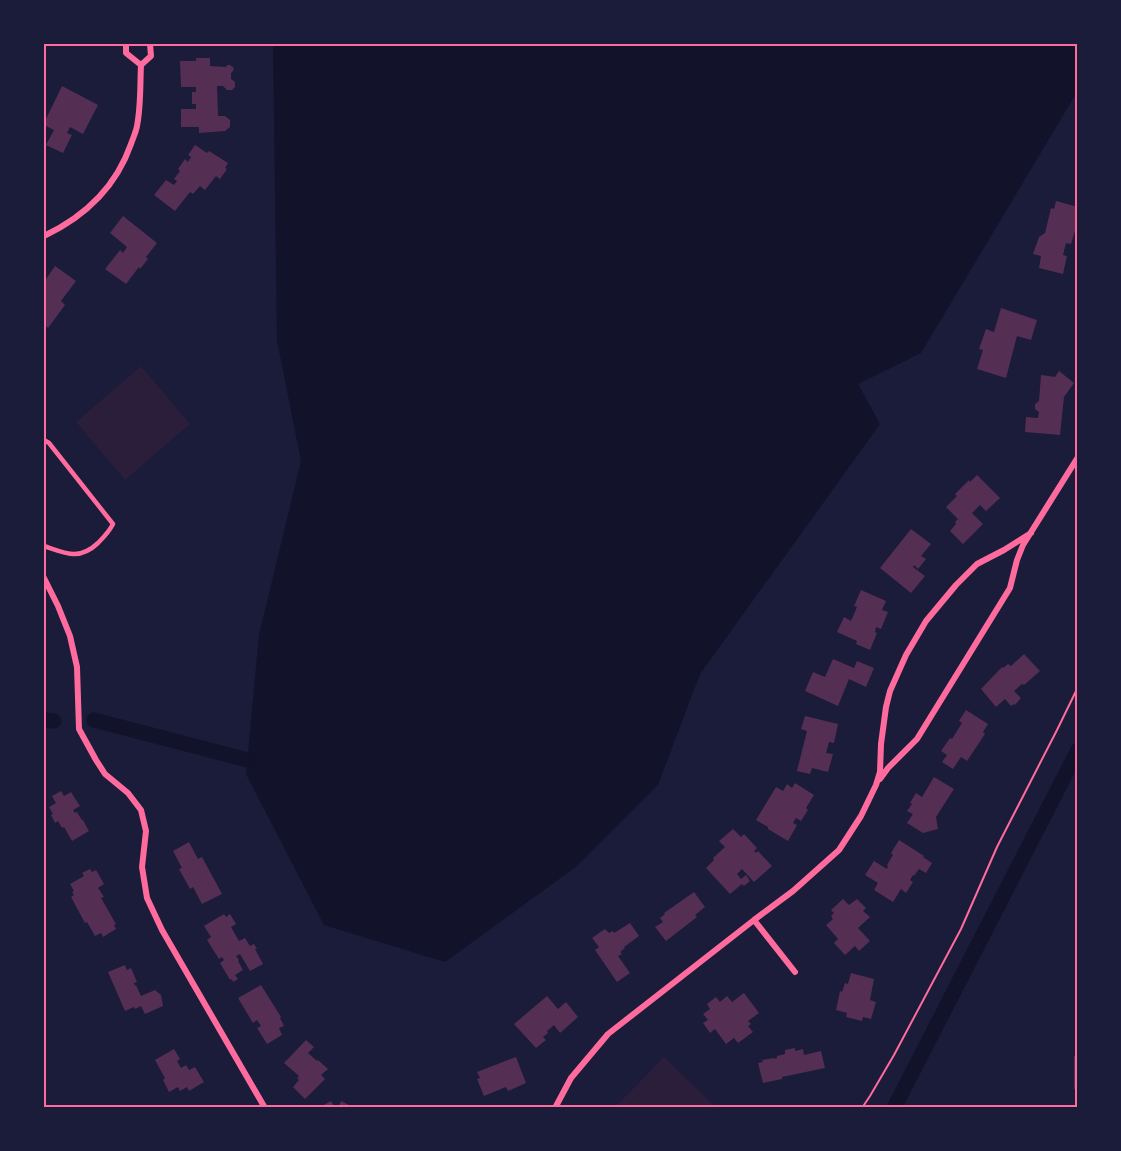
<svg xmlns="http://www.w3.org/2000/svg" width="1121" height="1151" font-family="'Source Sans 3',sans-serif">
<style>
.green{fill:#2a1e3b}
.water{fill:#12122b}
.lines{fill:none;stroke-linecap:round;stroke-linejoin:round}
.canal{stroke:#12122b;stroke-width:15}
.building{fill:#542f53}
.path{stroke:#ff6b9d;stroke-width:2}
.service{stroke:#ff6b9d;stroke-width:4.5}
.minor{stroke:#ff6b9d;stroke-width:6}
.neatline{fill:none;stroke:#ff6b9d;stroke-width:2}
</style>
<rect width="100%" height="100%" fill="#1b1b3a"/>
<path class="green" d="M141 366 190 424 125 480 76 422Z
M664 1057 716 1107H615Z"/>
<path class="water" d="M273 44H1077V92L921 353 858 384 880 424 700 674 658 785 577 866 445 962 324 925 246 774 259 635 301 461 277 340Z"/>
<g class="lines">
<path class="canal" d="M44 720 54 721
M94 720 248 760
M894 1108 1078 750"/>
</g>
<path class="building" d="M196 58H210V66L226 67 227 65H230L234 68 233 71 231 73V79L235 82V87L232 90H227L223 86H217L218 116H225L230 120V127L225 131 199 133V127H181V109H196V104H192V92H196V87H181L180 61H196Z
M62 86 98 105 83 134 70 127 67 133 72 135 63 153 46 145 54 130 44 125V123Z
M195 145 207 153 209 151 228 163 225 168 227 169 220 179 216 176 205 190 200 186 193 194 190 192 175 211 154 195 166 180 174 185 177 181 174 179 180 171 178 169 185 159 188 162 191 157 188 155Z
M1056 201 1078 207V221L1071 244 1066 243 1063 255 1067 256 1063 274 1039 268 1041 256 1033 254 1039 237 1045 233 1051 208 1054 209Z
M123 216 157 243 146 257 148 259 140 269 139 267 126 284 105 269 120 250 123 253 127 247 110 233Z
M55 266 76 281 61 301 65 305 48 328 44 324V282Z
M1001 308 1037 320 1031 340 1017 336 1006 378 977 369 983 350 979 349 986 329 994 332Z
M1059 371 1074 383 1064 397 1060 435 1025 432 1026 417 1038 418 1039 412 1035 409V404L1039 401 1041 375 1055 377Z
M977 475 1000 498 986 511 980 505 972 513 983 524 963 544 950 531 956 524 955 522 958 519 946 507 957 496 955 494 969 480 970 482Z
M911 529 931 544 921 556 926 559 918 569 914 565 913 567 925 576 911 593 880 568Z
M861 590 886 601 882 610 888 612 881 629 876 627 875 632 877 633 870 650 856 644 857 641 837 632 844 617 851 621 857 607 854 606Z
M1024 654 1040 671 1024 685 1022 684 1014 691 1021 698 1015 705 1014 704 1011 706 1005 699 996 707 981 689 1002 667 1003 668 1008 664 1011 666Z
M833 659 854 668 857 661 874 668 866 687 849 679 838 706 805 691 813 672 825 677Z
M966 710 988 724 983 732 985 734 967 761 961 757 953 769 942 762 947 755 941 751 950 738 952 739 962 723 959 721Z
M805 716 838 724 834 743 829 742 826 753 833 754 828 772 812 768 810 774 797 771 807 731 801 729Z
M934 777 954 789 936 817 938 829 923 833 907 823 913 814 907 811 912 804 910 803 916 793 922 797Z
M795 783 814 795 806 808 808 810 801 821 796 818 793 823 797 825 788 841 768 829V827L756 820 776 787 783 791 787 784 792 788Z
M61 791 64 796 71 792 80 806 73 810 75 813 77 812 78 814 82 820H83L89 831 72 841 64 827 62 828 58 821 55 823 51 815 53 814 49 807 56 803 52 796Z
M733 829 741 837 744 834 757 848 754 851 756 853 758 851 772 866 754 882 742 869 737 874 741 879 746 875 750 881 744 886 742 884 730 894 706 868 714 860 713 858 725 847 719 841Z
M899 840 924 856 923 857 932 863 926 873 919 869 914 876 913 875 910 880 913 882 906 893 901 889 893 902 874 890 878 883 865 875 874 861 887 869 888 866 887 865 893 855 891 853Z
M189 842 198 859 202 857 222 894 202 904 193 887 190 889 179 869 182 868 173 851Z
M90 869 92 872 96 870 104 884 98 888 104 897 101 898 116 924 114 925 116 929 103 937 101 933 95 936 87 922 85 923 71 897 74 895 72 892 74 891 70 884 84 876 82 873Z
M694 892 705 907 695 915 697 917 666 941 655 927 663 922 660 918 665 914 664 913Z
M843 899 849 905 857 899 866 908 863 911 870 917 858 928 870 941 859 951 855 946 845 955 834 943 838 939 826 925 833 919 831 916 834 913 831 910Z
M224 914 226 917 230 914 236 924 231 927 239 941 245 938 250 946 254 944 257 949H255L263 964 250 971 240 954 236 956 239 960 238 961 243 970 235 975 238 979 233 982 232 979 230 980 220 963 224 960 222 957 219 959 207 940 211 937 204 926Z
M630 923 639 936 624 947 625 948 620 952 622 954 618 956 630 973 617 982 595 950 599 947 592 938 605 929 609 933 613 931 614 933Z
M125 965 127 970 131 968 137 982 134 983 135 986 136 985 141 996 155 990 161 995 163 1006 145 1014 141 1006 135 1009 134 1007 125 1011 108 972Z
M851 973 874 979 870 1000 876 1002 871 1019 863 1017 862 1021 846 1017 847 1013 836 1010 840 991 842 992 845 983 848 984Z
M261 985 281 1017 280 1018 284 1026 279 1028 282 1035 267 1044 257 1028 261 1026 257 1020 253 1023 238 998Z
M744 993 759 1013 748 1021 751 1024 748 1026 753 1032 738 1043 734 1038 726 1044 715 1029 710 1033 703 1023 708 1020 703 1014 710 1009 707 1004 716 997 720 1002 727 996 732 1002Z
M547 996 558 1009 566 1002 578 1017 560 1033 554 1025 547 1031 548 1033 543 1037 546 1040 536 1048 514 1024Z
M306 1040 314 1047 308 1053 317 1061 318 1060 328 1069 321 1075 325 1079 305 1099 293 1087 299 1080 297 1078 299 1076 284 1063Z
M795 1048V1051L803 1049 804 1055 821 1051 825 1068 782 1077V1079L763 1083 758 1063 763 1062 762 1060 774 1058V1059L777 1058V1056L785 1054V1050Z
M174 1049 180 1059 177 1061 181 1068 186 1065 189 1070 195 1067 204 1082 189 1091 187 1087 180 1091 178 1087 169 1092 163 1080 165 1078 155 1060Z
M1074 1056H1078V1089H1074Z
M516 1057 526 1083 508 1091 506 1087 484 1096 477 1079 480 1078 477 1072Z
M331 1101 335 1108H318Z
M341 1101 355 1108H338Z"/>
<g class="lines">
<path class="path" d="M862 1108 870 1096 894 1055 961 929 997 847 1057 730 1078 687"/>
<path class="service" d="M44 440 49 443 113 524C109 532 104 537 98 543 79 561 65 553 44 546"/>
<path class="minor" d="M126 44V53L141 65
M44 236C84 217 116 187 131 144 133 138 136 132 137 126 141 106 140 85 141 65L151 56 150 44
M44 578 58 606 70 636 77 667 79 729 96 760 105 774 128 793 141 810 146 831 142 867 147 898 162 930 265 1108
M880 779 888 768 917 739 1010 588 1017 560 1023 545 1078 457
M754 920 795 972
M555 1108 571 1078 608 1034 754 920 793 891 839 850 861 816 876 785 880 772 881 744 886 707 890 691 906 655 926 621 956 585 977 564 1004 550 1031 533"/>
</g>
<rect width="1121" height="1151" fill="none" stroke="#1b1b3a" stroke-width="90"/>
<rect x="45" y="45" width="1031" height="1061" class="neatline"/>
</svg>
